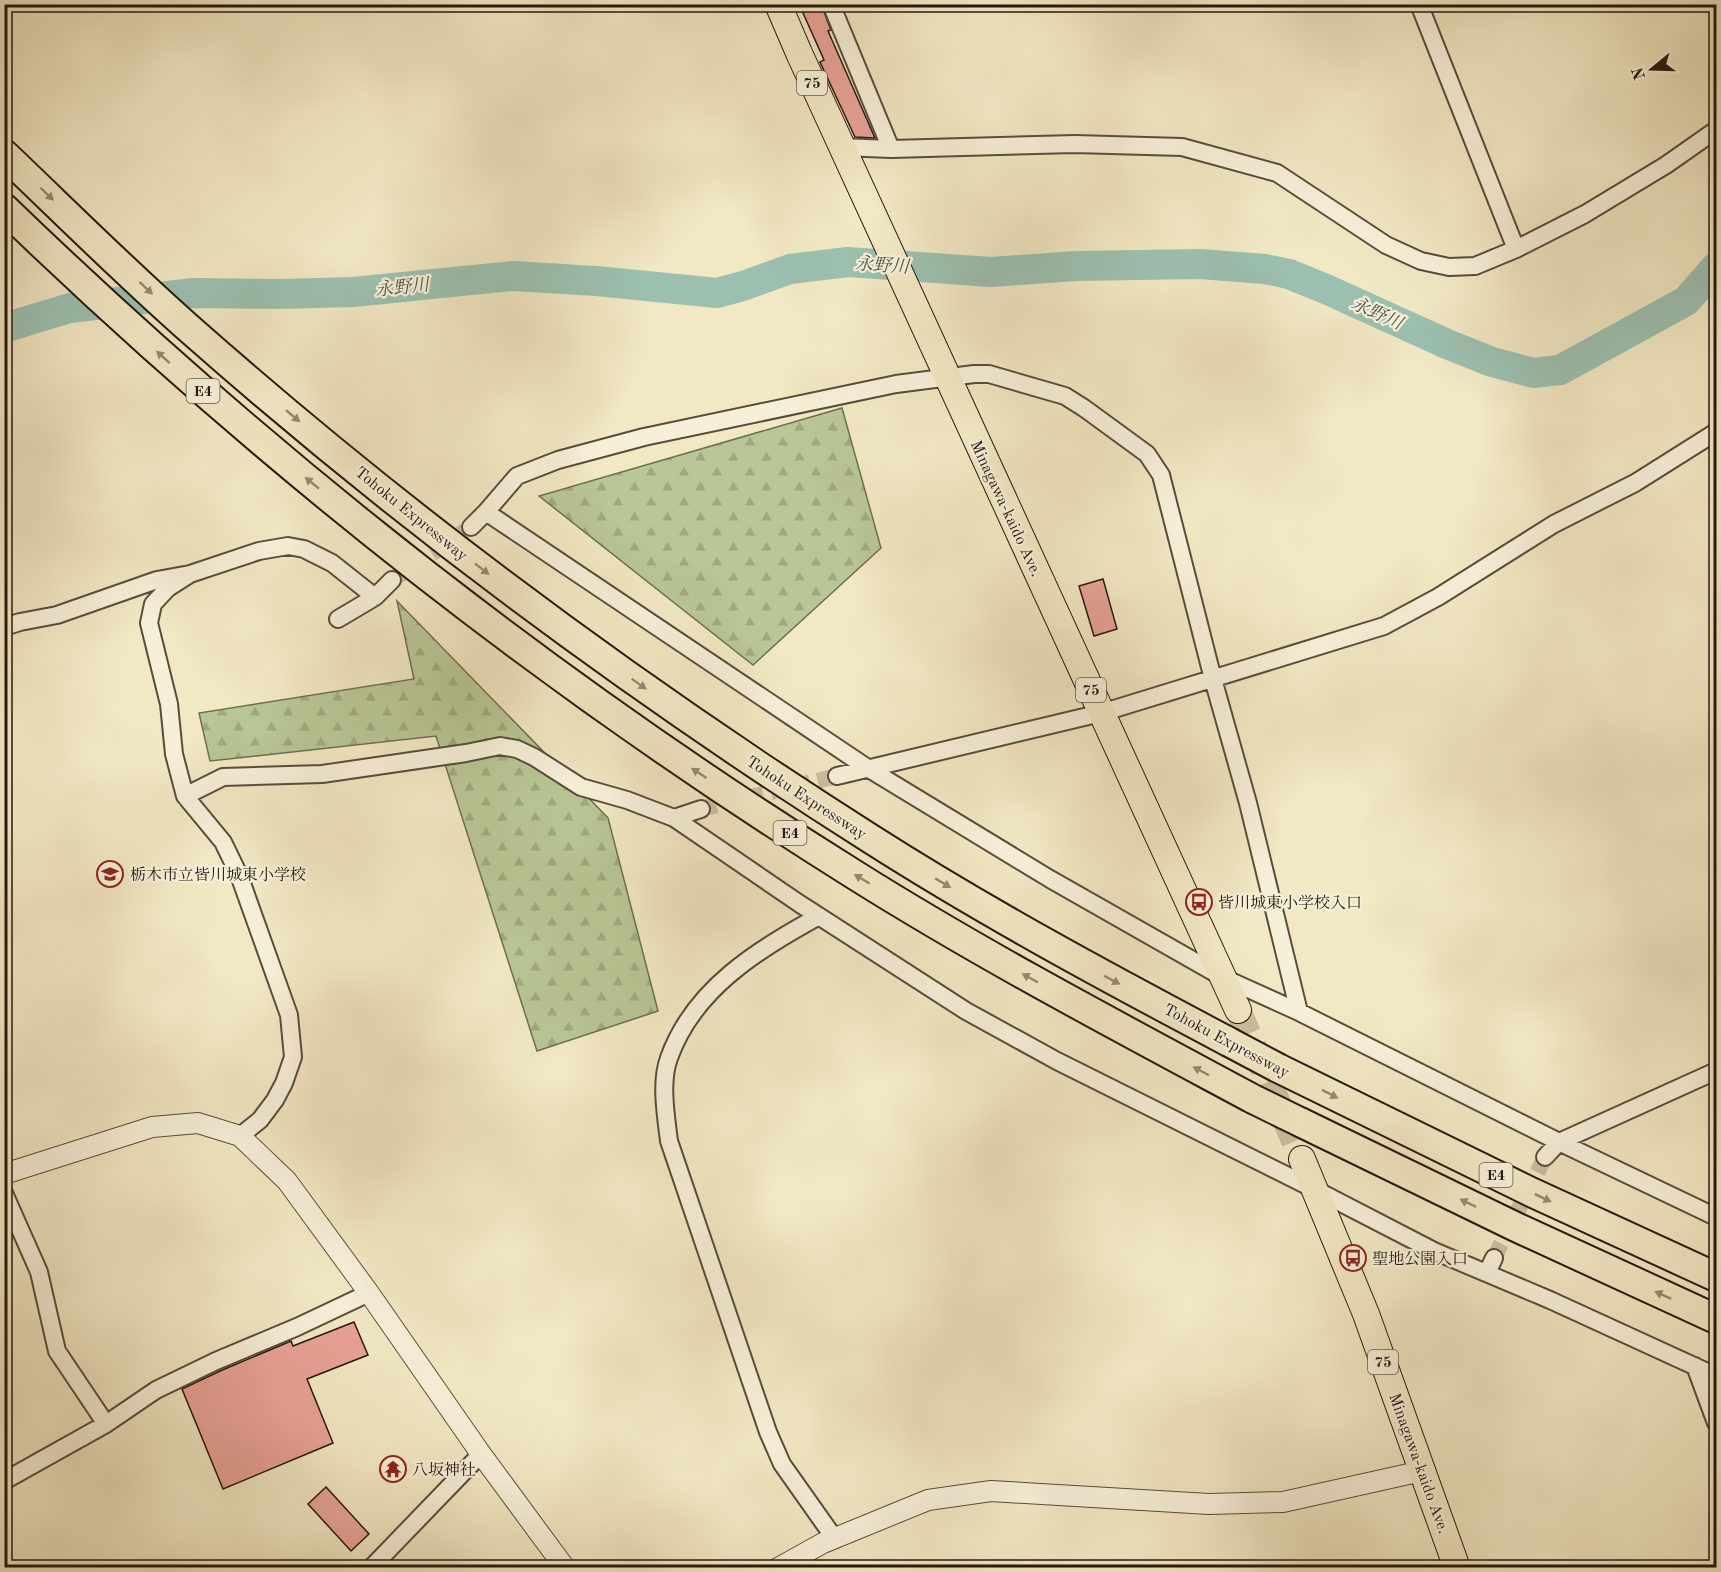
<svg xmlns="http://www.w3.org/2000/svg" width="1721" height="1572" font-family="'Old Standard TT','Noto Serif JP',serif">
<style>
.forest{fill:url(#forest-firs);stroke:#6e6f52;stroke-width:1.5}
.lines{fill:none;stroke-linecap:round;stroke-linejoin:round}
.river{stroke:#9cc0b0;stroke-width:30}
.building{fill:#e8a297;stroke:#241810;stroke-width:1.5}
.minor-tunnel{stroke:#c9bea0;stroke-width:16;stroke-dasharray:16 8;stroke-linecap:butt}
.primary-tunnel{stroke:#c9bea0;stroke-width:26;stroke-dasharray:26 13;stroke-linecap:butt}
.minor-casing{stroke:#584c3d;stroke-width:20}
.tertiary-casing{stroke:#584c3d;stroke-width:22}
.primary-casing{stroke:#241810;stroke-width:28}
.motorway-casing{stroke:#241810;stroke-width:32}
.minor{stroke:#f7f0d9;stroke-width:16}
.tertiary{stroke:#f7f0d9;stroke-width:20}
.primary{stroke:#f2e8c4;stroke-width:26}
.motorway{stroke:#f2e8c4;stroke-width:28}
.motorway-bridge-casing{stroke:#241810;stroke-width:32;stroke-linecap:butt}
.motorway-bridge{stroke:#f2e8c4;stroke-width:28}
.oneway{fill:#958a73}
.labels{text-anchor:middle;stroke-width:4.5;stroke-linejoin:round;paint-order:stroke}
.shield{fill:#f7f0d9;stroke:#63594c;stroke-width:1.5}
.shield-label{font-size:15px;font-weight:bold;fill:#241810}
.street-label{font-size:16px;fill:#241810;stroke:#f7f0d9}
.poi-label{font-size:16px;fill:#241810;stroke:#f7f0d9;text-anchor:start}
.water-label{font-size:18px;font-style:italic;fill:#4e5348;stroke:#f7f0d9}
</style>
<defs>
<pattern id="forest-firs" width="22" height="20" patternUnits="userSpaceOnUse" patternTransform="scale(1.5)"><rect width="22" height="20" fill="#b9c695"/><path d="M5 1l3.5 6h-7zM16 11l3.5 6h-7z" fill="#9fa97f"/></pattern>
</defs>
<rect width="100%" height="100%" fill="#f2e8c4"/>
<filter id="stains"><feTurbulence type="fractalNoise" baseFrequency=".00333" numOctaves="4"/><feColorMatrix values="0 0 0 0 .2 0 0 0 0 .09 0 0 0 0 .02 0 0 0 .5 -.17"/></filter>
<radialGradient id="worn" r=".72"><stop offset=".6" stop-color="#630" stop-opacity="0"/><stop offset="1" stop-color="#630" stop-opacity=".3"/></radialGradient>
<path class="forest" d="M842 408 881 548 753 665 539 496Z
M397 601 608 818 658 1011 537 1051 436 736 210 761 199 713 414 679Z"/>
<g class="lines">
<path class="river" d="M4 328 70 308 193 293 281 294 353 292 513 276 596 281 717 293 743 286 790 269 848 262 991 272 1076 266 1200 264 1265 269 1289 274 1328 290 1447 344 1492 362 1534 373 1560 370 1686 301 1716 267"/>
</g>
<path class="building" d="M799 4H821L831 30 828 31 875 138 855 137 820 62 824 60Z
M1103 579 1117 629 1094 636 1079 586Z
M354 1322 368 1355 307 1379 333 1443 223 1489 182 1389 220 1371 291 1341 293 1346Z
M326 1487 369 1534 351 1551 308 1504Z"/>
<g class="lines">
<path class="minor-tunnel" d="M392 580 471 527
M701 809 837 776
M1494 1258 1545 1157"/>
<path class="primary-tunnel" d="M1238 1010 1302 1159"/>
<defs>
<path id="minor" d="M831 4 891 149 841 147
M1419 4 1516 249
M891 149 1075 144 1182 147 1277 173 1386 245 1421 261 1449 267 1475 266 1516 249 1585 214 1666 165 1716 130
M486 512 517 476 558 460 644 437 896 384 974 374H989L1065 396 1084 408 1147 454 1161 475 1213 679 1248 803 1299 1012
M471 527 486 512 869 769 1050 879 1224 978 1299 1012 1559 1142 1716 1217
M190 574 168 588 153 604 149 623 169 704 174 754 185 796 223 842 239 875 289 1015 293 1057 284 1083 275 1100 260 1120 240 1136
M338 619 375 597
M4 627 20 622 57 615 157 580 190 574 259 551 288 546 304 549 332 563 375 597 392 580
M837 776 1101 713 1384 626 1438 597 1554 524 1635 483 1716 432
M185 796 223 777 322 774 466 753 500 746 517 749 534 757 581 787 627 800 674 818 800 904 966 1011 1057 1061 1314 1189 1434 1251 1550 1300 1716 1376
M674 818 701 809
M819 916C758 950 694 988 669 1058 660 1082 666 1116 669 1141L768 1432 782 1464 835 1539
M1545 1157 1559 1142 1716 1071
M4 1193 39 1272 57 1351 106 1424
M1487 1273 1494 1258
M1695 1366 1716 1423
M4 1481 106 1424 156 1390 216 1361 297 1327 369 1293
M371 1568 481 1454"/>
<path id="tertiary" d="M4 1174 152 1127 198 1123 240 1136 287 1181 369 1293 481 1454 565 1568
M778 1568 823 1543 928 1500 991 1491 1209 1504 1283 1502 1422 1471"/>
<path id="primary" d="M778 4 799 53 1238 1010
M1302 1159 1366 1314 1457 1568"/>
<path id="motorway" d="M4 154C67 214 128 275 193 332 405 519 633 688 871 839 987 913 1108 978 1229 1042
M4 208C264 459 549 684 855 875 984 956 1119 1027 1253 1099
M1278 1068 1531 1192 1716 1277
M1300 1122 1516 1227 1716 1319"/>
</defs>
<use href="#minor" class="minor-casing"/>
<use href="#tertiary" class="tertiary-casing"/>
<use href="#primary" class="primary-casing"/>
<use href="#motorway" class="motorway-casing"/>
<use href="#minor" class="minor"/>
<use href="#tertiary" class="tertiary"/>
<use href="#primary" class="primary"/>
<use href="#motorway" class="motorway"/>
<defs>
<path id="motorway-bridge" d="M1229 1042 1278 1068
M1253 1099 1300 1122"/>
</defs>
<use href="#motorway-bridge" class="motorway-bridge-casing"/>
<use href="#motorway-bridge" class="motorway-bridge"/>
</g>
<defs><path id="oneway-solid" d="M-6-.8H1V-3.2L6.5 0L1 3.2V.8H-6Z" transform="scale(1.5)"/></defs>
<g class="oneway">
<use href="#oneway-solid" transform="translate(47 194) rotate(44)"/>
<use href="#oneway-solid" transform="translate(146 288) rotate(43)"/>
<use href="#oneway-solid" transform="translate(163 357) rotate(-138)"/>
<use href="#oneway-solid" transform="translate(293 416) rotate(40)"/>
<use href="#oneway-solid" transform="translate(312 483) rotate(-141)"/>
<use href="#oneway-solid" transform="translate(482 569) rotate(38)"/>
<use href="#oneway-solid" transform="translate(639 684) rotate(35)"/>
<use href="#oneway-solid" transform="translate(699 773) rotate(-147)"/>
<use href="#oneway-solid" transform="translate(862 879) rotate(-149)"/>
<use href="#oneway-solid" transform="translate(943 883) rotate(31)"/>
<use href="#oneway-solid" transform="translate(1030 978) rotate(-151)"/>
<use href="#oneway-solid" transform="translate(1112 980) rotate(28)"/>
<use href="#oneway-solid" transform="translate(1201 1071) rotate(-152)"/>
<use href="#oneway-solid" transform="translate(1330 1094) rotate(27)"/>
<use href="#oneway-solid" transform="translate(1543 1198) rotate(25)"/>
<use href="#oneway-solid" transform="translate(1468 1203) rotate(-154)"/>
<use href="#oneway-solid" transform="translate(1663 1295) rotate(-155)"/>
</g>
<defs>
<symbol id="school-ring" viewBox="-11 -11 22 22"><circle r="9.5" fill="#f7f0d9" stroke="#8f2418" stroke-width="1.5"/><path d="M0-5L7-2L0 1L-7-2ZM-4 1L0 2.5L4 1V4Q0 6-4 4Z" fill="#8f2418"/></symbol>
<symbol id="bus-ring" viewBox="-11 -11 22 22"><circle r="9.5" fill="#f7f0d9" stroke="#8f2418" stroke-width="1.5"/><path d="M-5-6H5V4H4V6H2V4H-2V6H-4V4H-5ZM-3.5-4V0h7V-4ZM-3.5 1.2v1.5H-2V1.2ZM2 1.2v1.5H3.5V1.2Z" fill="#8f2418"/></symbol>
<symbol id="temple-ring" viewBox="-11 -11 22 22"><circle r="9.5" fill="#f7f0d9" stroke="#8f2418" stroke-width="1.5"/><path d="M0-6L5-2H3V0L6.5 2.5H4V6H1.5V3h-3V6H-4V2.5H-6.5L-3 0V-2H-5Z" fill="#8f2418"/></symbol>
</defs>
<g fill-rule="evenodd">
<use href="#school-ring" x="95" y="859" width="30" height="30"/>
<use href="#bus-ring" x="1184" y="887" width="30" height="30"/>
<use href="#bus-ring" x="1338" y="1243" width="30" height="30"/>
<use href="#temple-ring" x="378" y="1454" width="30" height="30"/>
</g>
<g class="labels">
<g class="shield">
<rect x="797" y="71" width="30" height="24" rx="4.5"/>
<rect x="186.5" y="379" width="33" height="24" rx="4.5"/>
<rect x="1076" y="678" width="30" height="24" rx="4.5"/>
<rect x="773.5" y="821" width="33" height="24" rx="4.5"/>
<rect x="1479.5" y="1163" width="33" height="24" rx="4.5"/>
<rect x="1368" y="1350" width="30" height="24" rx="4.5"/>
</g>
<g class="shield-label">
<text x="812" y="88">75</text>
<text x="203" y="396">E4</text>
<text x="1091" y="695">75</text>
<text x="790" y="838">E4</text>
<text x="1496" y="1180">E4</text>
<text x="1383" y="1367">75</text>
</g>
<g class="street-label">
<text transform="translate(1007 508) rotate(65)" y="6">Minagawa-kaido Ave.</text>
<text transform="translate(412 513) rotate(39)" y="6">Tohoku Expressway</text>
<text transform="translate(807 797) rotate(33)" y="6">Tohoku Expressway</text>
<text transform="translate(1227 1040) rotate(28)" y="6">Tohoku Expressway</text>
<text transform="translate(1420 1463) rotate(70)" y="6">Minagawa-kaido Ave.</text>
</g>
<g class="poi-label">
<text x="130" y="880">栃木市立皆川城東小学校</text>
<text x="1218" y="908">皆川城東小学校入口</text>
<text x="1372" y="1264">聖地公園入口</text>
<text x="412" y="1475">八坂神社</text>
</g>
<g class="water-label">
<text transform="translate(882 265) rotate(4)" y="6">永野川</text>
<text transform="translate(402 287) rotate(-6)" y="6">永野川</text>
<text transform="translate(1377 313) rotate(24)" y="6">永野川</text>
</g>
</g>
<rect width="1721" height="1572" fill="none" stroke="#f2e8c4" stroke-width="24"/>
<rect x="6" y="6" width="1709" height="1560" fill="none" stroke="#241810" stroke-width="3"/>
<rect x="12" y="12" width="1697" height="1548" fill="none" stroke="#241810" stroke-width="1.5"/>
<g transform="translate(1652 69) rotate(251)" stroke="#f7f0d9" stroke-width="4.5" paint-order="stroke">
<path d="M0-4.5L10 22L0 15L-10 22Z" fill="#241810"/>
<text y="-9" font-size="16" font-weight="bold" text-anchor="middle" fill="#241810">N</text>
</g>
<rect width="100%" height="100%" filter="url(#stains)"/>
<rect width="100%" height="100%" fill="url(#worn)"/>
</svg>
